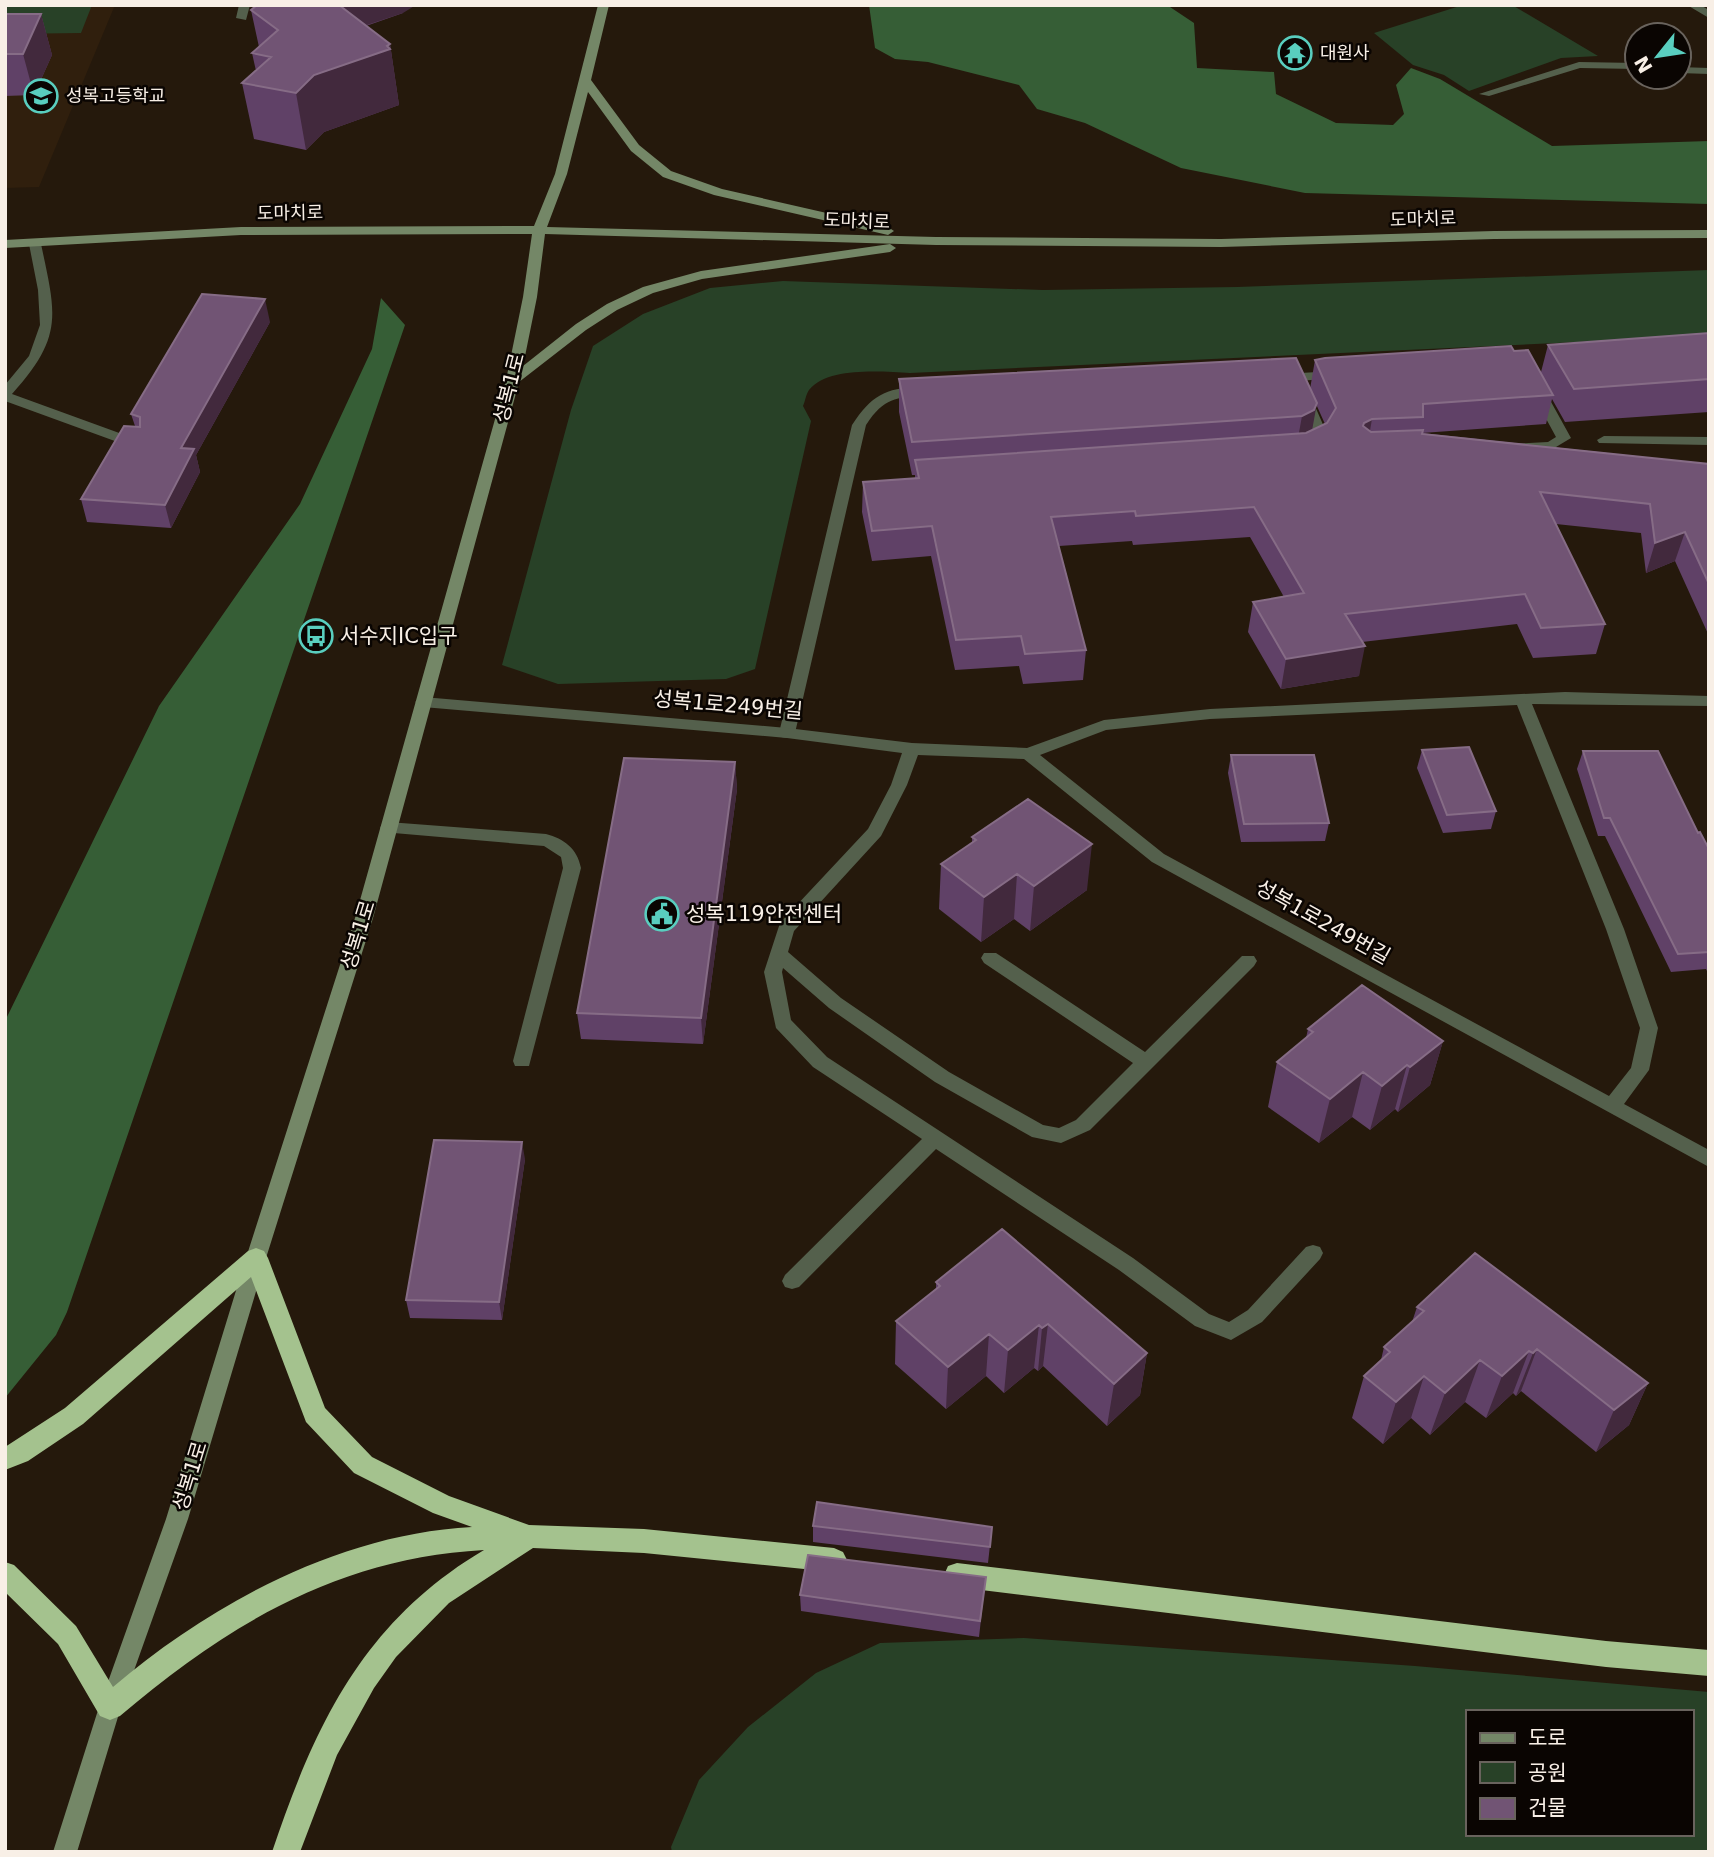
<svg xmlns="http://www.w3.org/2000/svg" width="1714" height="1857" font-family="'DejaVu Sans','Noto Sans KR',sans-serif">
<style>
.built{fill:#301f0d}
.green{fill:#284127;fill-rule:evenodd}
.forest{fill:#365e36}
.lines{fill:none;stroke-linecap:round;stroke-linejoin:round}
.lane{fill:#54604c;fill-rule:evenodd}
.street{fill:#54604c;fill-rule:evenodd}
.secondary{fill:#748767;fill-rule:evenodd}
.highway{fill:#a4c28e;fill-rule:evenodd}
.wall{fill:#604167;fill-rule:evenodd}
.shaded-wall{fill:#42293d}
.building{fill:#715474;stroke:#866c86;stroke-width:2}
.labels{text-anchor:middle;stroke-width:5;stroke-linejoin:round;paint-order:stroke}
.far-poi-label{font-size:18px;fill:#f8efe6;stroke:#0a0502;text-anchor:start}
.far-street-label{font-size:18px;fill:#f8efe6;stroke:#0a0502}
.street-label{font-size:21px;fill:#f8efe6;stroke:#0a0502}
.poi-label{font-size:21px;fill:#f8efe6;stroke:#0a0502;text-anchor:start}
</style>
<rect width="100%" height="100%" fill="#25190c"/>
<path class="built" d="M5 5H115L39 187 5 188Z"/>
<path class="green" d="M5 5H92L81 33 5 34Z
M1463 5H1512L1598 56 1561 58 1469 91 1444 75 1413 65 1374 33Z
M1709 270V336L910 373C883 372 829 366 809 390 806 394 805 402 803 406L811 421 755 669 726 679 558 684 502 665 571 410 593 346 643 314 710 288 783 281 1043 290 1237 287Z
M1024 1638 1415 1666 1709 1692V1852H672L671 1847 699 1780 748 1727 816 1673 880 1643ZM1467 1712H1691V1834H1467Z"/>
<path class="forest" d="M869 5H1167L1194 23 1197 68 1274 72 1276 94 1336 123 1393 125 1404 114 1396 85 1411 68 1440 79 1552 146 1709 141V204L1305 193 1181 168 1085 123 1037 109 1019 85 928 62 895 59 875 48Z
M381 298 405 325 67 1312 56 1335 5 1398V1021L159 706 300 504 372 349Z"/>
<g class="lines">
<path class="lane" d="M239 5H250L246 20 236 18Z
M1337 371 1344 375 1342 378 1281 382 1274 378 1281 374Z
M920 386 925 387V393C895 400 885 396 866 425L795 733 787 738 781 737 779 733 852 425C872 395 884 389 920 386Z
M1538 387 1545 391 1571 438 1551 450H1513V444L1548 442 1556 437 1531 391Z
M1304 393 1311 397 1328 436 1321 451 1316 452 1309 448 1314 436 1297 397Z
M1604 436 1709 437V445L1599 443 1597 440Z
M388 822 546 834C564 839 577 848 581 868L529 1066H515L513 1061 563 868 561 857 544 846 382 832 380 828 382 824Z"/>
<path class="street" d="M1687 5H1700L1709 10V18Z
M1579 62 1637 63V69L1580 68 1489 96 1479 94Z
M1679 67 1709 68V74L1679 73Z
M35 240 41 244C56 315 64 336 12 394L144 442V448H134L5 401V385L29 356 40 325 38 290 29 244Z
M1565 692 1709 696V706L1532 704 1624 929 1658 1028 1649 1070 1624 1104 1709 1150V1167L1152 862 1024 759 918 755 907 785 881 836 794 931 788 952 841 998 949 1072 1043 1125 1059 1128 1076 1120 1133 1063 984 963 981 958 984 953H996L1145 1052 1242 956H1254L1257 961 1254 966 1090 1130 1061 1143 1032 1137 935 1082 829 1008 783 968 782 972 791 1020 827 1057 1133 1258 1209 1314 1229 1322 1248 1310 1306 1247 1313 1245 1320 1247 1323 1253 1320 1259 1262 1322 1231 1340 1195 1326 1119 1270 936 1149 799 1287 792 1289 785 1287 782 1281 785 1275 922 1139 813 1067 776 1028 764 972 780 923 868 829 891 785 902 753 787 738 423 707 415 702 423 697 787 728 912 743 1027 748 1104 720 1210 709ZM1517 705 1606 929 1640 1028 1631 1068 1609 1096 1164 854 1040 755 1106 730 1210 719Z"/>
<path class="secondary" d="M598 5H609L591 80 639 145 671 171 722 189 888 227 894 231 888 235 714 195 663 177 631 151 588 92 567 174 547 227 936 237 1221 239 1494 231 1709 230V238L1494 239 1221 247 936 245 545 234 537 297 523 366 576 324 607 304 643 287 701 271 890 244 896 248 890 252 702 279 653 293 617 310 586 330 519 382 373 918 266 1258 188 1519 121 1707 77 1852H53L99 1707 166 1519 246 1258 355 918 506 380 523 297 532 234 241 235 5 248V240L241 227 534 226 555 174Z"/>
<path class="highway" d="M256 1248 264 1251 268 1258 325 1408 372 1457 449 1496 529 1525 644 1529 834 1548 843 1552 847 1560 843 1568 834 1572 644 1553 533 1548 449 1603 396 1657 374 1688 337 1755 300 1852H272C315 1724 364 1621 484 1550 339 1558 228 1624 120 1716L110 1720 100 1716 58 1644 5 1592V1562L14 1565 76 1626 113 1687C212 1603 340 1534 472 1527L433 1513 354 1473 306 1422 251 1277 83 1424 28 1461 5 1470V1447L65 1408 248 1251Z
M957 1563 1606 1641 1709 1650V1676L1606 1667 957 1587 948 1584 944 1575 948 1566Z"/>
</g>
<path class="wall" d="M251 10 403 13 366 26 390 44 399 105 324 132 306 150 254 139 242 83 256 71 252 53 259 47Z
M5 14H41L52 55 34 95 5 96Z
M270 322 196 455 200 472 171 528 87 522 81 499 135 426 131 414Z
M1709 333V412L1565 422 1552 399 1546 424 1422 433 1709 464V636L1675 561 1646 573 1641 533 1556 524 1605 624 1596 654 1533 658 1517 624 1362 642 1359 676 1281 689 1248 632 1253 602 1284 597 1250 537 1133 545 1132 541 1059 546 1086 650 1083 680 1023 684 1019 666 955 670 931 556 872 561 862 512 863 482 915 478V475H912L899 412V379L1310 389 1315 360 1514 351 1541 372 1548 345ZM1316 404 1325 424 1312 430Z
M1422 750 1496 811 1491 829 1443 833 1417 768Z
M1583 751 1698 833 1709 849V975L1706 969 1671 972 1605 836H1598L1577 769Z
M1231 755 1329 823 1325 841 1241 842 1228 773Z
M735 762 737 789 703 1044 581 1039 577 1013Z
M972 837 1087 890 1030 931 1014 919 981 942 939 909 941 864 972 843Z
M1308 1029 1443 1041 1430 1085 1398 1112 1395 1109 1370 1130 1352 1117 1319 1143 1268 1107 1277 1062 1306 1038Z
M525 1159 502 1320 410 1318 406 1300Z
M936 1282 1147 1353 1140 1395 1107 1426 1043 1366 1038 1371 1034 1368 1004 1393 986 1376 946 1409 895 1364 896 1321 936 1290Z
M1417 1307 1648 1383 1629 1425 1596 1452 1521 1391 1516 1396 1513 1393 1486 1418 1465 1402 1430 1435 1411 1418 1383 1444 1352 1418 1364 1376 1381 1360 1384 1347 1412 1322Z
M813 1526 992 1527 988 1563 813 1542Z
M984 1593 979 1637 801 1611 800 1595Z"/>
<path class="shaded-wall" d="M316 5H416L403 13 322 40Z
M41 14 52 55 34 95 23 54Z
M390 44 399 105 324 132 306 150 296 93 314 75Z
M265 299 270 322 196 455 200 472 171 528 165 505 181 448Z
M1317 403 1311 436 1296 449 1302 416Z
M1372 419 1367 448 1359 453 1364 423Z
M1685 532 1675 561 1646 573 1655 543Z
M1365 646 1359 676 1281 689 1286 659Z
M735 762 737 789 703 1044 701 1018Z
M1092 844 1087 890 1030 931 1034 886Z
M1017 874 1014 919 981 942 984 897Z
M1443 1041 1430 1085 1398 1112 1410 1067Z
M1407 1065 1395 1109 1370 1130 1382 1086Z
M1363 1072 1352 1117 1319 1143 1330 1099Z
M522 1142 525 1159 502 1320 499 1302Z
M1048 1324 1043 1366 1038 1371 1042 1328Z
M1039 1325 1034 1368 1004 1393 1008 1350Z
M989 1334 986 1376 946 1409 948 1367Z
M1537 1349 1521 1391 1516 1396 1533 1353Z
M1529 1351 1513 1393 1486 1418 1502 1376Z
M1147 1353 1140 1395 1107 1426 1114 1384Z
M1480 1360 1465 1402 1430 1435 1445 1393Z
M1424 1376 1411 1418 1383 1444 1396 1402Z
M1648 1383 1629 1425 1596 1452 1614 1410Z"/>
<path class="building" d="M257 5H339L390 44 387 46 390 49 314 75 296 93 242 83 271 57 252 53 278 30 251 10Z
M5 14H41L23 54H5Z
M202 294 265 299 181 448 194 449 165 505 81 499 124 426 140 427V417L131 414Z
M1709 333V379L1574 389 1548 345Z
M1511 346 1514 351 1528 350 1553 395 1423 404V417L1372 419 1364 423 1363 426 1371 432 1423 430 1422 434 1709 464V584L1685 532 1655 543 1650 504 1540 492 1605 624 1541 628 1525 594 1345 614 1365 646 1286 659 1253 602 1304 593 1254 507 1136 516 1135 511 1051 517 1086 650 1025 654 1021 636 956 640 932 526 872 531 863 482 919 478 915 460 1306 433 1327 423 1336 408 1315 360 1325 358Z
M1296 358 1317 403 1314 410 1302 416 912 442 899 379Z
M1469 747 1496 811 1447 815 1422 750Z
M1583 751H1658L1698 833 1700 832 1709 849V952L1678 954 1610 818H1604Z
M1231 755H1314L1329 823 1244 824Z
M624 758 735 762 701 1018 577 1013Z
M1028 799 1092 844 1034 886 1017 874 984 897 941 864 976 840 972 837Z
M1362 985 1443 1041 1410 1067 1407 1065 1382 1086 1363 1072 1330 1099 1277 1062 1313 1032 1308 1029Z
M434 1140 522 1142 499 1302 406 1300Z
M1002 1229 1147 1353 1114 1384 1048 1324 1042 1328 1039 1325 1008 1350 989 1334 948 1367 896 1321 940 1286 936 1282Z
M1475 1253 1648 1383 1614 1410 1537 1349 1533 1353 1529 1351 1502 1376 1480 1360 1445 1393 1424 1376 1396 1402 1364 1376 1390 1352 1384 1347 1424 1311 1417 1307Z
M817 1502 992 1527 990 1547 813 1526Z
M808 1555 986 1577 980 1621 800 1595Z"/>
<defs>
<symbol id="temple-ring" viewBox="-11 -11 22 22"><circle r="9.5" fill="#0a0502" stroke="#59cebf" stroke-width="1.5"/><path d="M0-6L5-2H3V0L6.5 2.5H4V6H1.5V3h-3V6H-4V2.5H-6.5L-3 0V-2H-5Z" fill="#59cebf"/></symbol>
<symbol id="school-ring" viewBox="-11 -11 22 22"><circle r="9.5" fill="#0a0502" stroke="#59cebf" stroke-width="1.5"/><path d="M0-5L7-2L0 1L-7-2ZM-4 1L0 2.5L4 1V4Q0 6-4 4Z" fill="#59cebf"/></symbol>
<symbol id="bus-ring" viewBox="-11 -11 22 22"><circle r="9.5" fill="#0a0502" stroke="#59cebf" stroke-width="1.5"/><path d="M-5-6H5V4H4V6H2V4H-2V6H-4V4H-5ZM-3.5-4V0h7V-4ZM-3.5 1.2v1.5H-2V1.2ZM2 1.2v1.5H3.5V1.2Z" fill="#59cebf"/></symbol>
<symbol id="civic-ring" viewBox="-11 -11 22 22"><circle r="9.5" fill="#0a0502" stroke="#59cebf" stroke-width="1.5"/><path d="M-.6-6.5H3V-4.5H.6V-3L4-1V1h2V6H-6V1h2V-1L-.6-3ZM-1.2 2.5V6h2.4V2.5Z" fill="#59cebf"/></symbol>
</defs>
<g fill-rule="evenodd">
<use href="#temple-ring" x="1276" y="34" width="38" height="38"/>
<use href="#school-ring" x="22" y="77" width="38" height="38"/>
<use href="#bus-ring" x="297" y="617" width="38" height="38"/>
<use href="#civic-ring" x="643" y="895" width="38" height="38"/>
</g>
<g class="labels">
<g class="far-poi-label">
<text x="1320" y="59">대원사</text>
<text x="66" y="102">성복고등학교</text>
</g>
<g class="far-street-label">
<text transform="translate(290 213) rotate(-1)" y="6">도마치로</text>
<text transform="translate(1423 219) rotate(-2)" y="6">도마치로</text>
<text transform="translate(857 221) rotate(2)" y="6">도마치로</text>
</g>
<g class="street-label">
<text transform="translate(509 388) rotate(-76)" y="7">성복1로</text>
<text transform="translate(728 705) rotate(5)" y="7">성복1로249번길</text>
<text transform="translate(1323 922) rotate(29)" y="7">성복1로249번길</text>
<text transform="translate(358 935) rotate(-73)" y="7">성복1로</text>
<text transform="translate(190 1476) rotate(-73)" y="7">성복1로</text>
</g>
<g class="poi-label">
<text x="340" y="643">서수지IC입구</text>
<text x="686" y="921">성복119안전센터</text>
</g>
</g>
<rect width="1714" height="1857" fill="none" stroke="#f8efe6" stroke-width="14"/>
<rect x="1466" y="1710" width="228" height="126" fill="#0a0502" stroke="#69635d" stroke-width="2"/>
<rect x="1480" y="1733" width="35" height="10" fill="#748767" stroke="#69635d" stroke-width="2"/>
<text x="1528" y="1745" font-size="21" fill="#f8efe6">도로</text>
<rect x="1480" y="1762" width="35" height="21" fill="#284127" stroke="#69635d" stroke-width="2"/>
<text x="1528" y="1780" font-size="21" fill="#f8efe6">공원</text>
<rect x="1480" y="1798" width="35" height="21" fill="#715474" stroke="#69635d" stroke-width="2"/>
<text x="1528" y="1815" font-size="21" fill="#f8efe6">건물</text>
<g transform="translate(1658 56) rotate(240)"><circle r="33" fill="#0a0502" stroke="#69635d" stroke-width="2"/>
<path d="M0-5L12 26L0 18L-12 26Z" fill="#59cebf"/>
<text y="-10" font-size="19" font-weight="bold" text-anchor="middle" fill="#f8efe6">N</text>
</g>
</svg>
